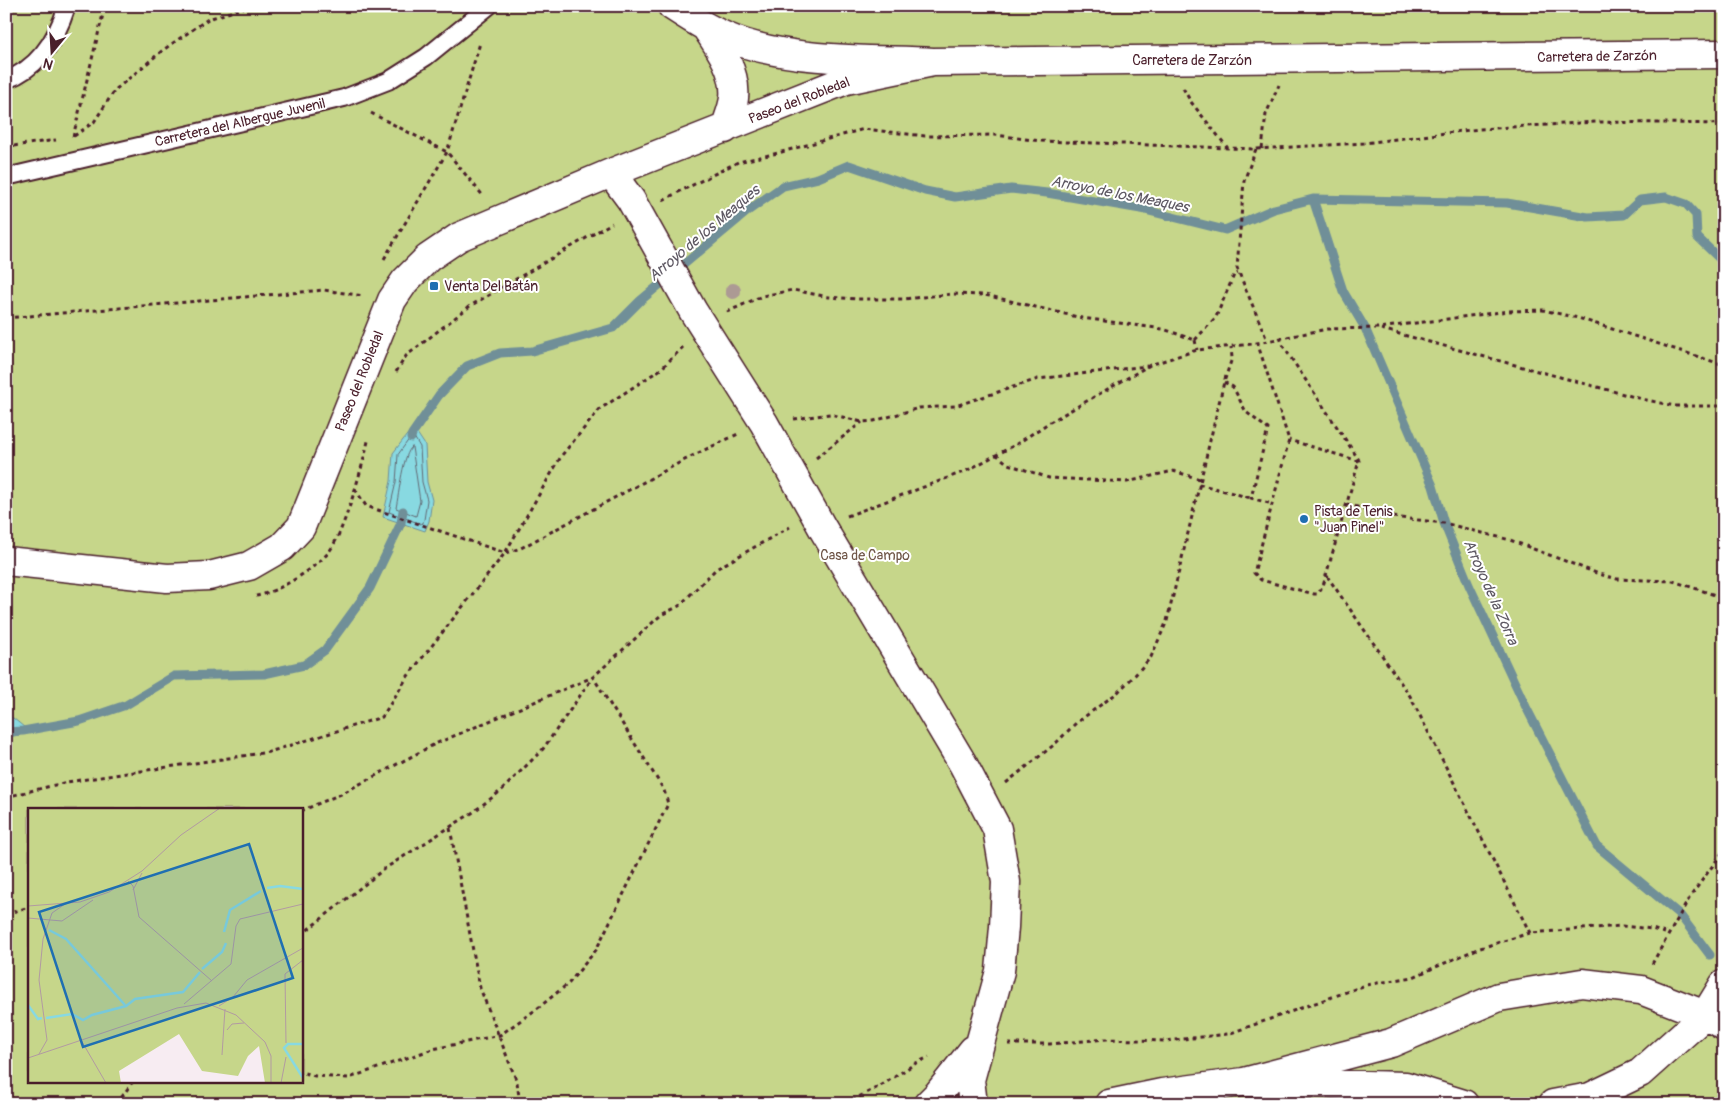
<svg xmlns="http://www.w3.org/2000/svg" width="1730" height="1110" font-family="Pangolin,sans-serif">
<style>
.green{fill:#c6d68a;stroke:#887a5a;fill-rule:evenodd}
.water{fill:#88d9e1;stroke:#6f8f98}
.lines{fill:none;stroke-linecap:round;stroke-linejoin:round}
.shore{stroke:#636974;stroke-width:1}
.stream{stroke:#6f8f98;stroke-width:9}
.lane-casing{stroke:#4a1f2b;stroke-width:20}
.street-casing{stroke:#4a1f2b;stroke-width:31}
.path{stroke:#4a1f2b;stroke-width:3;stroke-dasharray:4 4;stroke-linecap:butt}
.lane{stroke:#fff;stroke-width:16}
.street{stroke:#fff;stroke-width:28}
.tree{fill:#ac9a94}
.poi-dot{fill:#1f6fb2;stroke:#fff;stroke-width:2}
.labels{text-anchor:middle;stroke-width:4;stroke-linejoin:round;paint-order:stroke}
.street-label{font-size:14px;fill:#4a1f2b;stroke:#fff}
.poi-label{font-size:14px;fill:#4a1f2b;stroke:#fff;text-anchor:start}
.park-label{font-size:14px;fill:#6f5648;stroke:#fff}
.water-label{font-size:15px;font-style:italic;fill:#5d5762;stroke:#fff}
.inset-river{fill:none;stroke:#88d9e1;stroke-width:2.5}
.inset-road{fill:none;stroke:#b29aa2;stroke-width:1}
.view{fill:#1f6fb2;fill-opacity:0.15;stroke:#1f6fb2;stroke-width:2.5}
.inset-edge{fill:none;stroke:#4a1f2b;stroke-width:2.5}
</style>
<rect width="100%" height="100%" fill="#f7ecf2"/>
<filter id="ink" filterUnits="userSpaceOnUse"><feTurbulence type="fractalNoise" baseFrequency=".02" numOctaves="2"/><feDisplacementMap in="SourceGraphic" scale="10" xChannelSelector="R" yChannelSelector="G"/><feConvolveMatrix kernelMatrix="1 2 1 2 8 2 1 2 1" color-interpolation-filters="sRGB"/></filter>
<g filter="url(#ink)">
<path class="green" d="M6 6H1724V1104H6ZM29 809H301V1081H29Z"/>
<path class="water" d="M413 427 425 445 427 482 432 500 429 521 425 531 383 517 391 481 393 453Z
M6 717 13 718 30 732 6 738Z"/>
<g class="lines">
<path class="shore" d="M411 437H414L420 447 422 482 427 500 424 520 421 524 389 512 396 482 398 455Z
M412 447 420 501 416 516 396 508C399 494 403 453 412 447Z"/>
<path class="stream" d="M1313 199 1343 291 1365 328 1433 486 1444 523 1469 585 1526 707 1597 846 1680 915 1710 955
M411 438 412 434 439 395 467 366 500 353 532 351 613 328 640 301 749 210 783 186 818 178 849 165 925 191 955 197 1011 189 1047 193 1141 209 1225 230 1274 209 1313 199 1507 203 1588 217 1624 215 1640 200 1666 197 1686 204 1696 215 1697 237 1724 263
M6 732 23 731 79 721 126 705 174 676 264 674 304 665 325 650 370 588 401 523 403 511"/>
<defs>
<path id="lane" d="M6 80C39 68 57 38 67 6
M6 177 344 98 388 81 426 57 489 6"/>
<path id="street" d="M672 6C695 21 717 35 743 43 804 62 871 59 933 62L1724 54
M707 29C720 48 737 73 734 98 733 108 728 119 725 129
M611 173 631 200 693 311 764 423 823 529 963 764 997 829 1006 882 1004 927 1000 971 970 1080 973 1104
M6 561 167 578 209 576 249 566 282 547 301 527 392 300 405 281 428 258 459 237 611 173 846 80 933 62
M1244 1082 1391 1043 1499 997 1582 983 1641 990 1705 1015 1724 1026
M928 1104 938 1094 973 1050
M1109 1104 1162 1093 1244 1082 1406 1086 1464 1104
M1553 1104 1590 1097 1640 1073 1705 1015 1724 984"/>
</defs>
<use href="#lane" class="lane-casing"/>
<use href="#street" class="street-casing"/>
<path class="path" d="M6 8 20 7
M1183 88 1191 102 1227 147
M371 113 447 152 484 197
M74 136 94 122 115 90 163 50 208 19 250 6
M73 137 105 6
M6 147 56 140
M1256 149 1244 181 1237 268 1267 340
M1262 149 1266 114 1279 85
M663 200 738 162 778 153 864 129 925 136 995 135 1041 141 1256 149 1364 143 1479 129 1596 122 1724 124
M384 259 447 152 480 43
M727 312 762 296 793 290 829 297 857 299H904L952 294 985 295 1082 318 1163 329 1195 340
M6 318 324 290 364 296
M1381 329 1642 399 1675 406H1724
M1280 337 1283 346 1359 460
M1195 340 1216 317 1234 275 1238 273
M1195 340 1197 350
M1257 342 1289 440 1254 573 1261 580 1314 594H1317L1323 586 1359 461 1289 440
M396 372 406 356 470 306 612 223
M1224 382 1233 387 1246 412 1268 429 1251 498 1272 504
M794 419 830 414 862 422 874 421 919 408 955 406 1038 379 1147 366
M996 454 1008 464 1049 478 1127 482 1173 471 1200 479
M816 458 862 422
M1199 484 1251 498
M355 489 366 506 505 553 521 548 694 455 738 434
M1347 504 1392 517 1444 523 1510 540 1599 574 1617 579 1673 581 1724 598
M847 516 966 471 1015 445 1050 422 1150 365 1197 350 1252 344 1327 329 1378 328 1508 311 1543 310 1578 318 1724 365
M1327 576 1410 696 1530 933
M256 596C278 592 313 570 328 553 343 536 363 465 368 441
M1006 783 1055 744 1076 723 1117 693 1135 675 1151 657 1167 621 1224 382 1232 358 1231 347
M6 797 67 782 269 752 382 717 408 676 505 553 562 455 600 409 661 369 683 347
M301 811 341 794 435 744 593 677 661 615 679 606 716 569 790 527
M450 828 480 988 517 1082 520 1104
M6 914 29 907
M301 935 384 869 472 813 502 790 543 749 593 677 664 790 668 804 596 950 569 983 538 1008 500 1035 433 1049 349 1078 315 1076 301 1072
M1652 964 1690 897 1724 850
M1008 1044H1050L1106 1039 1166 1041 1228 1034 1366 985 1413 977 1477 949 1530 933 1622 926 1652 929 1668 934
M117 1104 133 1081
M845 1104 882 1085 916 1063 929 1057"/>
<use href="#lane" class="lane"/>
<use href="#street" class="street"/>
</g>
<circle class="tree" cx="733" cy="291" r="8"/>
</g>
<g class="poi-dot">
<rect x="429" y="281" width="10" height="10" rx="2.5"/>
<circle cx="1304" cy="519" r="5"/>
</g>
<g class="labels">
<g class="street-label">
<text transform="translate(1597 56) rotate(-1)" y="5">Carretera de Zarzón</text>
<text x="1192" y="65">Carretera de Zarzón</text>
<text transform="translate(799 100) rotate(-21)" y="5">Paseo del Robledal</text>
<text transform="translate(240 122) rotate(-13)" y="5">Carretera del Albergue Juvenil</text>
<text transform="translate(359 381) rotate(-68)" y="5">Paseo del Robledal</text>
</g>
<g class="poi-label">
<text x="444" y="291">Venta Del Batán</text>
<text x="1314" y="516">Pista de Tenis<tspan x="1314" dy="16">"Juan Pinel"</tspan></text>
</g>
<g class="park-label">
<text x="865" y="560">Casa de Campo</text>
</g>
<g class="water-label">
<text transform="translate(1120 194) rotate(11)" y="5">Arroyo de los Meaques</text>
<text transform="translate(704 233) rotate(-40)" y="5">Arroyo de los Meaques</text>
<text transform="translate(1491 592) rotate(66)" y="5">Arroyo de la Zorra</text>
</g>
</g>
<g transform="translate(28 808)">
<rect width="275" height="275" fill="#f7ecf2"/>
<path d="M0 0H275V275H237L231 238 220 248 210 268 174 263 151 226 91 263 93 275H0Z" fill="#c6d68a"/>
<path class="inset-river" d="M239 80 252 78 275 81M21 122 38 131 97 197M196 124 202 102 233 83M174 161 194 144 198 135M0 197 10 211 14 210M18 210 44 206 55 212 64 207 98 198 107 191 155 184 172 164M275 236H260L256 240 275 270"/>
<path class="inset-road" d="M100 73 105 78 111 109 184 173M105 82 114 65M0 98 52 94 81 84 114 63 153 27 192 0M0 110 34 113 65 92M156 196 203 156 208 118 212 111 275 96M191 198 205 189 219 172 275 140M199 222 204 216 216 215M53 232 78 275M258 235 257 166 275 152M11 246 19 232 11 172 15 131 24 105 37 96M194 247 197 201M0 250 149 200 178 195 208 207 237 234 243 248V275M253 275 258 249"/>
<path class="view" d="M221 36 265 170 55 239 11 104Z"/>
<rect width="275" height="275" class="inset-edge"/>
</g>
<rect width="1730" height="1110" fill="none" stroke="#fff" stroke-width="25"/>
<rect x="12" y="12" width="1705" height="1085" fill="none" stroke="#4a1f2b" stroke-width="2" filter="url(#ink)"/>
<g transform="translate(52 52) rotate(198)" stroke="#ffffff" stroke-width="4" paint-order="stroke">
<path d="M0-4L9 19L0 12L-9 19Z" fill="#4a1f2b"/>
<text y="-8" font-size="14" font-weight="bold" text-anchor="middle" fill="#4a1f2b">N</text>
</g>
</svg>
